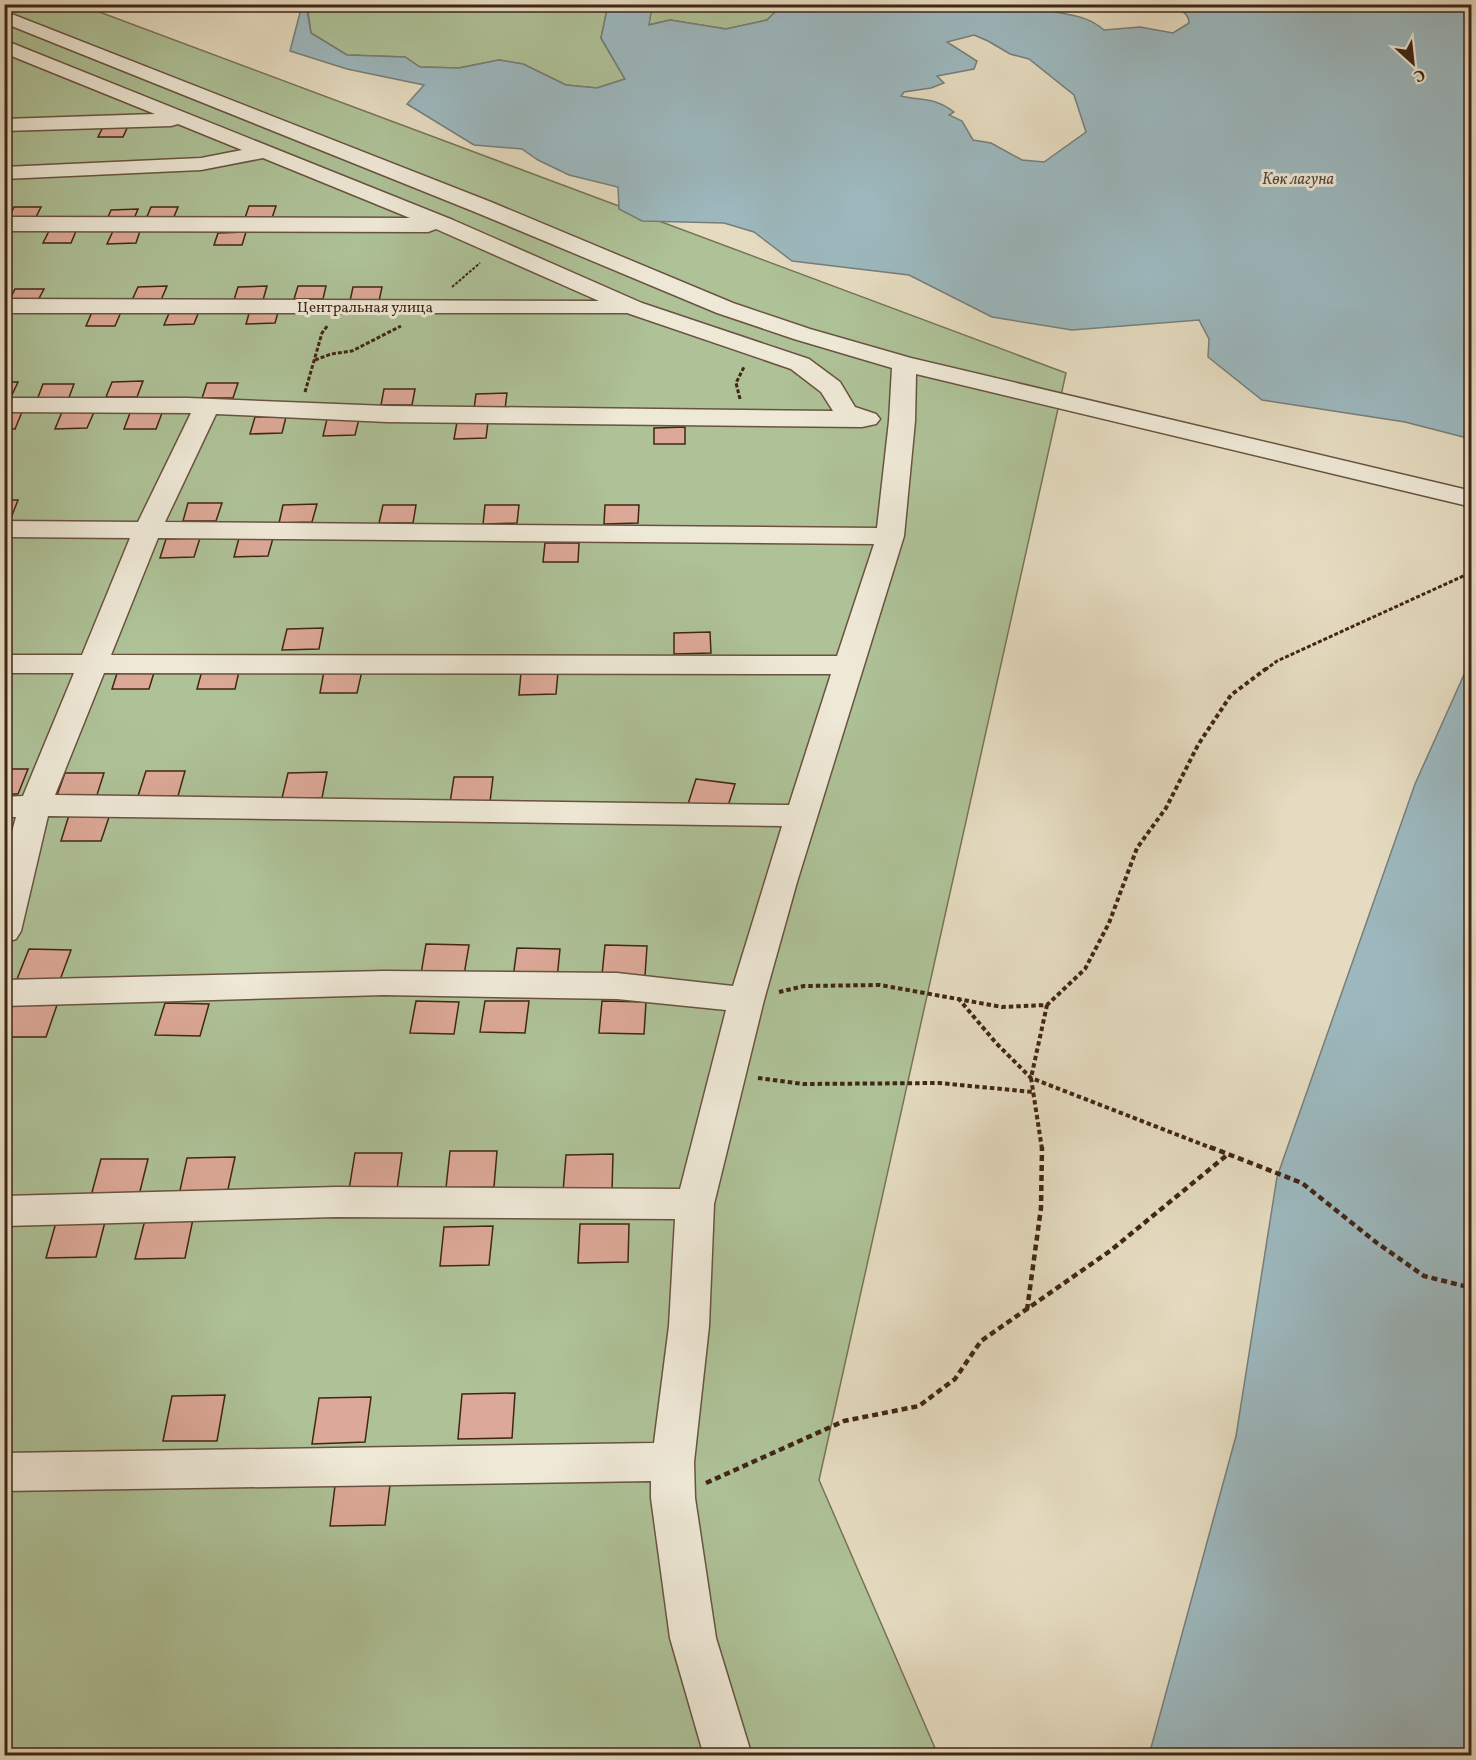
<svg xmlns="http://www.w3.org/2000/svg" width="1476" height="1760" font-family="Vollkorn,serif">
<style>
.green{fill:#aec197;stroke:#777456;stroke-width:1.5}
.water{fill:#9cb8be;stroke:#777e7a;stroke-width:1.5;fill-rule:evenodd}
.building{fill:#dca897;stroke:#402615;stroke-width:1.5}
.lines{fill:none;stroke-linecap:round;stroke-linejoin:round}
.minor-casing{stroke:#695340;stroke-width:3}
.path-far3{stroke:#402615;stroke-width:2;stroke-dasharray:3 1.5;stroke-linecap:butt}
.path-far2{stroke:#402615;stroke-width:3;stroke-dasharray:4 2;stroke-linecap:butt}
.path-far1{stroke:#402615;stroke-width:4;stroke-dasharray:4.5 3;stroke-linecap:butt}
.path{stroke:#402615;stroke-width:4.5;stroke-dasharray:6 4;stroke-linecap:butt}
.minor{fill:#eee8d6;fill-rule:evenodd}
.labels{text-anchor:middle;stroke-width:6;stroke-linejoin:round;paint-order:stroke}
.far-street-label{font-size:15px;fill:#402615;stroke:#eee8d6}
.far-water-label{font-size:16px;font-style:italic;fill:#574a3f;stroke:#eee8d6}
</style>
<rect width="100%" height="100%" fill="#e5dbc0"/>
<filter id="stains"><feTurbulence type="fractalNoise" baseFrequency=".00333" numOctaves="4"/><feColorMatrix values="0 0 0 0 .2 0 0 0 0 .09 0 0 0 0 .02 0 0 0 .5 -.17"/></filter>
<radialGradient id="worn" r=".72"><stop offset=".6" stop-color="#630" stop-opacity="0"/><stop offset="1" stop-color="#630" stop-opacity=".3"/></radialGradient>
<path class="green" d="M78 4 1066 373 819 1480 938 1755 5 1756 4 5Z
M307 5H608L601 38 625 79 597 88 566 85 523 64 499 60 459 68 420 67 405 57 347 55 311 33Z
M650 5H792L778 9 767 20 726 29 670 20 648 25 652 7Z"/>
<path class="water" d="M302 5H306L311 33 347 55 405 57 420 67 459 68 499 60 523 64 566 85 597 88 625 79 601 38 608 5H650L652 7 649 25 670 20 726 29 767 20 778 9 792 5H1032C1057 17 1081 10 1104 30L1140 27 1173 33 1189 23C1189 11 1177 9 1167 5H1471V439L1405 422 1262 400 1208 357 1209 339 1199 320 1072 330 992 317 909 275 792 261 754 232 724 223 642 221 619 209 618 187 569 175 538 160 522 149 474 145 407 104 424 85 347 69 290 51ZM974 35 988 41 1010 54 1029 59 1074 95 1086 132 1044 162 1022 160 991 143 973 140 962 121 949 115 954 112C934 97 923 101 901 96L904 92 931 88 944 83 937 76 974 69 977 61 947 42Z
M1471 659V1755H1149L1236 1436 1277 1177 1415 784Z"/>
<path class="building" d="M128 126 123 137H98L103 127Z
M249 206H276L272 218H245Z
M14 207H41L35 219H8Z
M151 207H178L173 219H146Z
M138 209 133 221 106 222 111 210Z
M49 231H76L71 243H43Z
M113 231H140L136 243 107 244Z
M246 232 242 245H214L218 233Z
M167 286 161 300H132L138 287Z
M267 286 263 300H234L238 287Z
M298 286H326L323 299H294Z
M353 287H382L379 301H350Z
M15 289H44L37 302 8 303Z
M279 309 275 323 246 324 250 310Z
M170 311H199L194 324 164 325Z
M92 312H121L115 326H86Z
M143 381 137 397H106L112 382Z
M4 382H18L11 397H4Z
M207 383H238L233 398H202Z
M43 384H74L68 400H37Z
M384 389H415L412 405H381Z
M507 393 505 409H474L476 394Z
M22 412 15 429H4V413Z
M62 412H94L87 428 55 429Z
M130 413H162L156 429H124Z
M255 417H286L282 433 250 434Z
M327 419H359L355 435 323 436Z
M457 422H488L486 438 454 439Z
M685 427V444H654V428Z
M4 500H18L11 518H4Z
M188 503H222L216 521H183Z
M317 504 312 522 279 523 283 505Z
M383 505H416L413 523H379Z
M485 505H519L517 523 483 524Z
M605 505H639L638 523 604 524Z
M200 538 194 557 160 558 166 539Z
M239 538H273L268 556 234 557Z
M545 543H579L578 562H543Z
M323 628 319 649 282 650 287 629Z
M710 632 711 653 674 654V633Z
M156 666 149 689H112L119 667Z
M203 667H240L235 689H197Z
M324 671H362L357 693H320Z
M521 672H558L556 694 519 695Z
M4 769H28L18 794H4Z
M146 771H185L178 796H138Z
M327 772 322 798H282L288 773Z
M65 773H104L96 798H56Z
M454 777H493L490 802 450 803Z
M696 779 735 784 727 809 688 804Z
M110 814 101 841H61L69 815Z
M426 944 469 945 464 975 421 974Z
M605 945 647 946 645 976 602 975Z
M517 948 560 949 557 979 513 978Z
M29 949 71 950 60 980 17 979Z
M416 1001 459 1002 454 1034 410 1033Z
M485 1001H529L525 1033 480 1032Z
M602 1001 646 1002 644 1034 599 1033Z
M165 1003 209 1004 200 1036 155 1035Z
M13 1004 57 1005 46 1037H4V1027Z
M450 1151H497L494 1187 446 1188Z
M355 1153H402L397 1189 349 1190Z
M613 1154 612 1191 563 1192 566 1155Z
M235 1157 227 1194 179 1195 187 1158Z
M101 1159H148L139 1195 91 1196Z
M106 1218 96 1257 46 1258 57 1219Z
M193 1219 185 1258 135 1259 145 1220Z
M580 1224H629L628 1262 578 1263Z
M493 1226 489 1265 440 1266 444 1227Z
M515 1393 512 1438 458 1439 462 1394Z
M225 1395 217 1441H163L172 1396Z
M371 1397 365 1442 312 1444 319 1398Z
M391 1477 385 1525 330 1526 336 1478Z"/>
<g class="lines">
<defs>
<path id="minor" d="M4 11 491 202 733 303 810 329 911 358 1472 491V507L916 374 915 421 904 536 797 882 764 1000 714 1204 709 1326 694 1462 695 1498 716 1638 752 1756H704L670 1638 651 1498V1481L4 1491V1453L654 1443 669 1326 675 1219 336 1217 4 1226V1196L336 1187 680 1189 726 1010 617 999 384 995 4 1006V980L384 971 617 973 733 986 782 826 48 816 21 931 16 939 4 943V861L16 817H4V797L23 796 74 673H4V655H82L130 538 4 537V521L138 522 191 413 4 412V398H188L387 406 833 411 821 392 791 369 627 313H4V299L599 301 436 229 428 232 4 231V217L410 218 263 158 201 170 4 179V167L201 158 242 150 178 124 171 126 4 131V119L155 114 4 53V40L453 220 642 303 809 359 840 382 855 407 876 414 880 419 876 424 862 427 387 422 216 414 165 522 877 528 889 421 892 368 794 339 717 313 475 212 4 23ZM158 538 874 544 837 656 111 655ZM104 673 831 674 789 805 55 795Z"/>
</defs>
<use href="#minor" class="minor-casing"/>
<path class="path-far3" d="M452 287 480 263"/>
<path class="path-far2" d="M315 360 331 354 352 351 401 326
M305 392 322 333 328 325
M740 399 736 383 744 367
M1265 670 1277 661 1472 572"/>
<path class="path-far1" d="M779 992 804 986 880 985 1002 1007 1047 1005 1085 969 1109 923 1137 848 1166 808 1198 745 1231 695 1267 668
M958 998 996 1043 1031 1078 1214 1149
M758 1078 803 1084 939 1083 1033 1092
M1042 1149 1031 1078 1047 1005"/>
<path class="path" d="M1210 1147 1302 1183 1377 1243 1424 1276 1472 1288
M1027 1310 1041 1208 1042 1147
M706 1483 844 1421 919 1406 955 1379 981 1341 1110 1251 1227 1155"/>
<use href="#minor" class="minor"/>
</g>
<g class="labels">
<g class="far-street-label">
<text x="365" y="312">Центральная улица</text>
</g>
<g class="far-water-label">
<text x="1298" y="184">Көк лагуна</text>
</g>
</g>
<rect width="1476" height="1760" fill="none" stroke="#e5dbc0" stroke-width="24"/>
<rect x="6" y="6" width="1464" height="1748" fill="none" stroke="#402615" stroke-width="3"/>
<rect x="12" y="12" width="1452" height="1736" fill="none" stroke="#402615" stroke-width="1.5"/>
<g transform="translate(1413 63) rotate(153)" stroke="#eee8d6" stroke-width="4.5" paint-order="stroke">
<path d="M0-4.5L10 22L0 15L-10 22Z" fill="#402615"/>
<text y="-9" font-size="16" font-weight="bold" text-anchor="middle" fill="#402615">С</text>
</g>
<rect width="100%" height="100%" filter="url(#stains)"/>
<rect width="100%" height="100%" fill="url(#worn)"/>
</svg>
